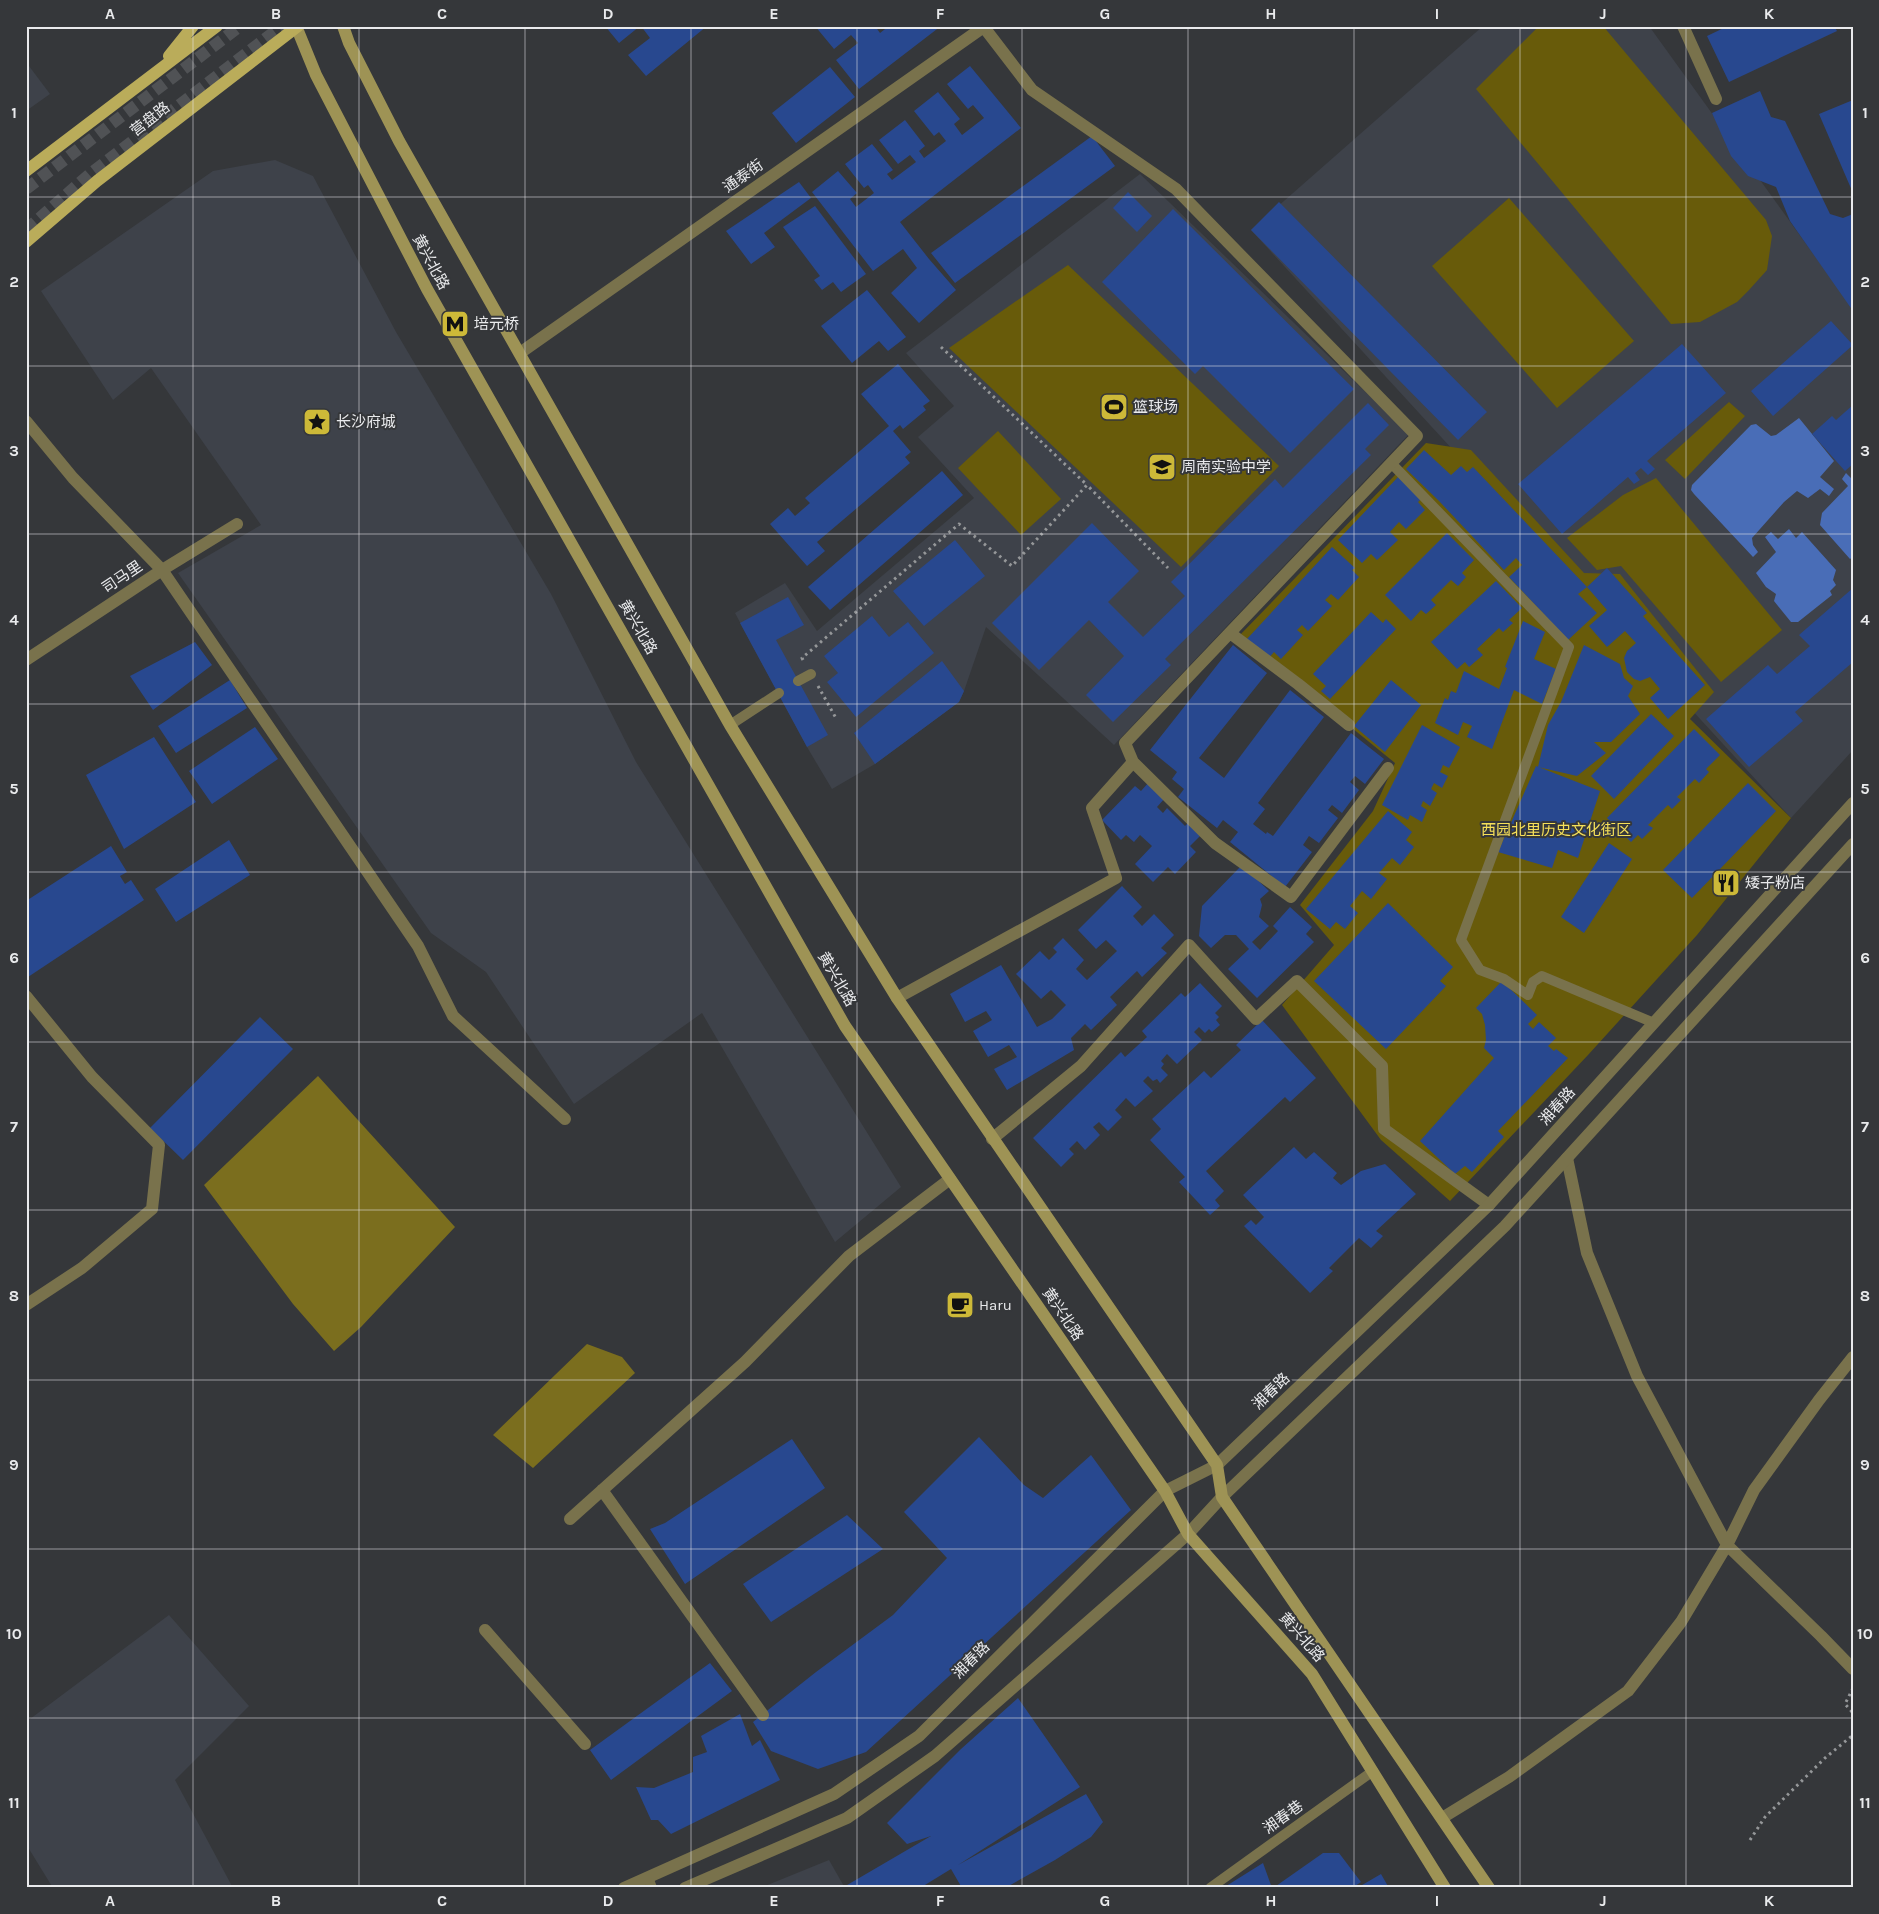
<svg xmlns="http://www.w3.org/2000/svg" width="1879" height="1914" font-family="Karla,'Noto Sans SC',sans-serif">
<style>
.built{fill:#3e424a}
.green{fill:#685b0a}
.forest{fill:#7b6e1e}
.water{fill:#496db7}
.building{fill:#28488f}
.lines{fill:none;stroke-linecap:round;stroke-linejoin:round}
.secondary-tunnel{stroke:#505255;stroke-width:12;stroke-dasharray:12 6;stroke-linecap:butt}
.path{stroke:#959799;stroke-width:3;stroke-dasharray:2.5 4;stroke-linecap:butt}
.service{stroke:#79724c;stroke-width:10}
.minor{stroke:#79724c;stroke-width:12}
.tertiary{stroke:#79724c;stroke-width:12}
.secondary{stroke:#9e9355;stroke-width:12}
.primary{stroke:#baac5a;stroke-width:12}
.grid{fill:none;stroke:#e9eaec;stroke-width:1;stroke-opacity:0.55}
.labels{text-anchor:middle;stroke-width:4;stroke-linejoin:round;paint-order:stroke}
.street-label{font-size:15px;fill:#e9eaec;stroke:#35373a}
.poi-label{font-size:15px;fill:#e9eaec;stroke:#35373a;text-anchor:start}
.park-label{font-size:15px;fill:#f6e059;stroke:#35373a}
.neatline{fill:none;stroke:#e9eaec;stroke-width:2}
.grid-label{font-size:16px;text-anchor:middle;font-weight:bold;fill:#e9eaec}
</style>
<rect width="100%" height="100%" fill="#35373a"/>
<path class="built" d="M1483 26H1649L1853 309V750L1791 818 1251 230Z
M26 62 50 94 26 111Z
M275 160 313 176 396 332 551 594 636 762 901 1187 835 1242 702 1013 574 1104 486 972 431 933 178 573 261 525 151 368 113 400 41 291 213 171Z
M1140 174 1409 434 1114 745 986 627 964 691 959 702 875 764 832 789 807 747 735 613 785 583 817 631 974 498 918 437 954 406 906 353Z
M169 1615 249 1706 175 1780 233 1888H53L26 1844V1722Z
M829 1860 845 1888H760Z"/>
<path class="green" d="M1539 26H1603L1766 220 1772 236 1767 270 1749 290 1737 302 1700 322 1671 324 1476 89Z
M1509 198 1634 341 1557 408 1432 266Z
M1068 265 1279 466 1181 567 949 348Z
M1729 402 1745 416 1685 479 1665 460Z
M998 431 1061 499 1021 535 958 468Z
M1426 443 1471 450 1584 573 1620 574 1714 692 1690 719 1791 818 1697 935 1588 1055 1450 1201 1381 1140 1282 1005 1334 945 1300 905 1373 811 1395 763 1239 636Z
M1656 478 1782 630 1721 682 1621 566 1597 570 1567 538 1623 495Z"/>
<path class="forest" d="M318 1076 455 1227 361 1327 334 1351 293 1304 204 1185Z
M587 1344 622 1357 635 1373 533 1468 493 1435Z"/>
<path class="water" d="M1799 418 1834 461 1820 477 1834 489 1829 496 1820 489 1808 498 1797 491 1784 502 1752 538 1753 545 1758 552 1753 557 1694 494 1691 490 1692 485 1751 425 1756 424 1771 436 1776 435Z
M1846 473 1853 480V557L1850 559 1820 525 1822 513 1848 486 1842 479Z
M1789 529 1796 538 1802 532 1836 570 1833 580 1836 585 1830 591 1832 595 1798 622H1791L1774 601 1776 594 1766 587 1756 573 1776 552 1765 537 1771 532 1778 539Z"/>
<path class="building" d="M605 26H640L619 43Z
M641 26H707L646 76 628 55 650 38Z
M815 26H875L880 33 889 26H941L859 89 836 60 858 43 851 35 834 49Z
M1728 26H1834L1837 31 1729 82 1707 36Z
M970 66 1021 128 900 222 929 259 956 290 919 323 891 293 917 268 903 249 873 271 812 192 838 171 857 193 850 199 856 207 874 193 868 185 864 188 845 164 872 144 893 170 887 174 892 180 916 162 910 155 898 164 879 140 905 120 925 146 919 151 924 158 946 141 939 132 934 136 914 111 938 92 960 119 954 124 962 135 984 118 973 105 968 109 947 84Z
M830 67 855 97 796 143 772 113Z
M1760 91 1771 117 1785 121 1830 214 1843 218 1853 214V311L1790 221 1776 187 1748 176 1731 156 1712 113Z
M1853 100V193L1819 114Z
M1092 136 1115 166 955 283 931 253Z
M799 182 811 198 764 233 775 247 751 264 726 231Z
M1128 192 1152 216 1137 232 1113 208Z
M1279 202 1487 412 1458 440 1251 230Z
M815 206 866 274 841 292 833 282 822 290 814 280 820 276 783 227Z
M1173 209 1354 389 1290 453 1203 366 1195 374 1102 282Z
M867 290 906 337 888 351 879 341 852 363 821 326Z
M1831 321 1853 345 1773 416 1751 391Z
M1682 344 1726 393 1647 461 1655 469 1648 475 1641 468 1635 473 1640 480 1634 484 1628 477 1562 534 1518 484Z
M898 364 930 401 923 406 926 410 903 429 900 425 893 431 911 452 905 457 910 463 817 542 825 551 807 566 770 524 788 508 795 516 810 503 805 498 889 426 861 394Z
M1368 403 1389 425 1365 449 1371 455 1165 659 1171 665 1113 722 1086 695 1124 656 1089 620 1039 670 992 623 1092 523 1139 571 1108 602 1143 637 1185 596 1171 582 1275 479 1283 488Z
M1853 405V464L1845 471 1812 434 1832 416 1836 420Z
M1424 450 1451 475 1461 466 1467 472 1473 467 1587 587 1607 568 1647 613 1643 616 1705 685 1668 719 1650 698 1660 689 1650 677 1640 681 1634 679 1627 672 1624 658 1627 651 1636 643 1625 631 1607 647 1589 626 1607 610 1587 587 1578 594 1597 613 1568 640 1509 577 1522 565 1516 558 1504 570 1439 501 1406 469Z
M942 471 963 495 830 610 808 587Z
M1398 477 1421 499 1418 502 1425 510 1406 529 1399 522 1390 532 1398 540 1377 560 1371 554 1362 563 1338 540Z
M1447 533 1474 560 1462 573 1466 577 1458 586 1451 580 1431 600 1436 605 1426 614 1421 610 1411 621 1385 595Z
M955 540 985 576 924 626 893 591Z
M1332 547 1355 568 1352 570 1359 577 1338 600 1331 594 1325 600 1332 606 1308 631 1302 625 1297 630 1303 635 1281 659 1274 652 1267 660 1246 640Z
M1496 581 1522 608 1509 620 1513 623 1503 632 1499 628 1477 649 1483 655 1469 667 1465 662 1457 669 1431 642Z
M1853 588V662L1795 712 1803 721 1749 767 1706 719 1768 665 1777 674 1810 646 1799 635Z
M788 597 804 625 776 640 828 735 807 747 740 623Z
M1371 612 1383 623 1386 619 1396 629 1330 699 1321 691 1326 686 1313 674Z
M872 616 889 637 908 622 934 653 856 717 827 682 838 673 824 656Z
M1523 621 1545 632 1534 659 1556 669 1542 704 1514 690 1492 749 1467 737 1472 726 1463 722 1458 735 1435 723 1445 698 1448 700 1451 691 1456 693 1464 671 1499 689 1507 668 1505 667Z
M195 642 212 665 153 710 130 676Z
M1233 645 1267 673 1199 758 1224 778 1290 690 1324 717 1258 803 1265 809 1253 824 1266 834 1267 832 1273 836 1351 733 1384 759 1365 784 1355 776 1350 782 1359 790 1342 813 1332 805 1328 810 1338 818 1319 843 1309 836 1303 845 1312 852 1285 887 1230 842 1238 832 1223 820 1217 828 1178 797 1184 789 1172 779 1177 772 1150 750Z
M1584 645 1620 664 1624 678 1633 686 1628 696 1640 714 1611 742H1594L1606 753 1577 776 1538 767 1548 725 1561 702Z
M942 661 964 691 959 702 875 764 854 733Z
M230 680 247 708 176 753 158 726Z
M1391 680 1421 705 1385 752 1354 726Z
M1651 714 1674 736 1614 799 1591 776Z
M1422 725 1460 747 1449 768 1443 765 1440 772 1448 776 1442 788 1434 783 1431 789 1437 793 1430 806 1423 801 1421 806 1427 810 1422 822 1410 815 1408 820 1382 805Z
M255 727 278 759 212 804 189 771Z
M1694 729 1720 755 1706 769 1709 772 1699 783 1695 779 1677 797 1681 800 1672 809 1668 805 1648 825 1653 828 1642 839 1638 835 1631 842 1607 818Z
M154 737 196 802 124 849 86 775Z
M1536 766 1600 791 1578 858 1558 850 1552 868 1498 852Z
M1149 782 1165 798 1157 807 1163 813 1167 808 1185 826 1189 822 1202 834 1190 846 1196 852 1175 874 1168 867 1153 882 1135 864 1152 846 1140 835 1134 842 1126 835 1121 840 1102 820 1135 786 1141 791Z
M1748 783 1776 811 1692 898 1663 870Z
M1388 811 1412 832 1406 840 1414 847 1400 865 1392 858 1379 873 1387 879 1371 899 1362 891 1350 906 1358 913 1345 929 1336 922 1330 929 1306 909Z
M229 840 250 875 176 922 155 889Z
M1609 843 1632 859 1584 933 1561 917Z
M111 846 127 872 120 876 125 884 131 880 144 900 28 977 26 901Z
M1242 865 1269 891 1260 899 1262 905 1259 917 1269 926 1252 942 1260 950 1278 931 1273 926 1290 907 1312 927 1306 934 1314 942 1257 998 1228 969 1249 949 1236 935H1225L1211 948 1199 936 1202 906Z
M1122 886 1142 907 1133 916 1142 926 1154 914 1174 935 1161 948 1167 953 1142 977 1137 971 1110 997 1117 1005 1091 1030 1085 1024 1071 1038 1074 1050 1007 1090 994 1069 1017 1057 1009 1045 988 1057 973 1031 992 1020 986 1011 965 1022 950 994 1001 965 1037 1027 1052 1019 1066 1005 1051 990 1041 999 1016 974 1040 951 1049 960 1057 952 1053 948 1063 938 1084 960 1076 969 1087 980 1117 951 1106 940 1096 949 1078 930Z
M1388 903 1453 967 1440 981 1446 986 1386 1049 1314 981Z
M1502 981 1537 1015 1528 1024 1533 1029 1539 1022 1556 1038 1548 1046 1554 1051 1556 1049 1568 1058 1498 1131 1504 1137 1472 1172 1465 1166 1455 1174 1420 1141 1494 1058 1484 1048 1486 1040 1485 1025 1482 1014 1476 1008Z
M1200 983 1222 1006 1215 1013 1219 1017 1216 1020 1220 1025 1212 1032 1209 1029 1205 1033 1199 1027 1194 1032 1202 1040 1177 1064 1167 1054 1161 1061 1164 1064 1161 1068 1168 1075 1160 1083 1157 1079 1153 1081 1148 1076 1143 1081 1153 1091 1135 1107 1126 1098 1115 1110 1122 1117 1108 1131 1099 1122 1093 1127 1100 1135 1085 1150 1077 1141 1069 1149 1074 1154 1061 1167 1033 1138 1121 1052 1125 1057 1147 1037 1142 1031 1181 993 1185 997Z
M260 1017 293 1049 183 1160 150 1128Z
M1262 1020 1316 1078 1290 1102 1285 1097 1206 1171 1224 1191 1215 1200 1220 1206 1210 1215 1179 1182 1185 1177 1150 1140 1161 1129 1152 1119 1204 1071 1211 1078 1241 1050 1236 1045Z
M1294 1147 1306 1159 1314 1152 1337 1173 1333 1178 1341 1185 1361 1171 1385 1164 1416 1194 1376 1231 1383 1236 1371 1248 1359 1238 1329 1268 1333 1271 1310 1293 1244 1226 1251 1220 1256 1225 1264 1217 1243 1195Z
M979 1437 1024 1485 1043 1498 1091 1455 1131 1510 866 1752 818 1769 771 1751 753 1722 816 1672 893 1615 947 1558 904 1512Z
M792 1439 825 1488 685 1584 650 1529 665 1523Z
M847 1515 883 1549 771 1622 743 1584Z
M710 1663 732 1691 611 1780 590 1750Z
M1018 1698 1080 1787 958 1865 1086 1794 1103 1822 1091 1837 1055 1860 1005 1888H962L951 1869 920 1888H842L931 1836 907 1844 887 1823 961 1749Z
M740 1714 752 1746 760 1740 780 1780 671 1834 658 1820H651L636 1787 654 1788 693 1772V1757L707 1752 701 1736Z
M1323 1853H1339L1361 1882 1352 1888H1277L1276 1886Z
M1263 1863 1272 1888H1223Z
M1381 1874 1389 1888H1357Z"/>
<g class="lines">
<path class="secondary-tunnel" d="M26 189 240 26
M26 230 90 174 282 26"/>
<path class="path" d="M941 347 1087 485
M803 660 802 658 959 524 1012 566 1087 485 1168 568
M818 686 837 720
M1853 1688 1845 1704 1853 1713
M1750 1840 1765 1817 1825 1758 1853 1735"/>
<path class="service" d="M1391 463 1569 647 1461 940 1480 970 1504 979 1528 995 1533 982 1542 976 1654 1023
M798 681 811 674
M730 725 779 693
M648 1877 652 1888
M1210 1888 1373 1771"/>
<path class="minor" d="M1683 26 1716 99
M520 353 985 26
M26 421 73 478 162 570 418 946 453 1016 565 1119
M1230 633 1298 684 1349 725
M26 660 162 570 237 524
M1133 762 1215 843 1291 897 1388 768
M26 996 92 1077 159 1145 152 1209 82 1268 26 1305
M897 998 1116 878 1092 808 1133 762 1125 743 1417 436 1176 189 1032 90 983 26
M992 1139 1081 1066 1189 945 1256 1019 1297 981 1382 1066 1384 1129 1489 1205
M1567 1158 1587 1253 1637 1376 1727 1545 1821 1636 1853 1669
M602 1490 763 1715
M570 1519 745 1362 849 1256 950 1179
M485 1630 585 1744
M1442 1818 1509 1777 1628 1691 1681 1622 1727 1545 1754 1490 1819 1400 1853 1357"/>
<path class="tertiary" d="M624 1888 834 1794 919 1736 1165 1491 1217 1465 1489 1205 1853 803
M685 1888 847 1818 935 1756 1188 1534 1222 1497 1505 1226 1853 844"/>
<path class="secondary" d="M296 26 316 75 427 289 845 1026 1165 1491 1188 1534 1312 1674 1445 1888
M343 26 349 43 399 141 730 725 897 998 1217 1465 1222 1497 1489 1888"/>
<path class="primary" d="M169 56 193 26
M26 171 217 26
M26 242 97 181 298 26"/>
</g>
<path class="grid" d="M193 26V1888M359 26V1888M525 26V1888M691 26V1888M857 26V1888M1022 26V1888M1188 26V1888M1354 26V1888M1520 26V1888M1686 26V1888M26 197H1853M26 366H1853M26 534H1853M26 704H1853M26 872H1853M26 1042H1853M26 1210H1853M26 1380H1853M26 1549H1853M26 1718H1853"/>
<defs>
<symbol id="metro-square" viewBox="-11 -11 22 22"><rect x="-9" y="-9" width="18" height="18" rx="4" fill="#cdb938" stroke="#35373a"/><path d="M-5.5 5V-5H-3L0 0L3-5H5.5V5H3V-.5L0 4L-3-.5V5Z" fill="#111"/></symbol>
<symbol id="stadium-square" viewBox="-11 -11 22 22"><rect x="-9" y="-9" width="18" height="18" rx="4" fill="#cdb938" stroke="#35373a"/><path d="M0-5a6.5 5 0 1 0 0 10a6.5 5 0 1 0 0-10ZM-3.5-1.8h7v3.6h-7Z" fill="#111"/></symbol>
<symbol id="sight-square" viewBox="-11 -11 22 22"><rect x="-9" y="-9" width="18" height="18" rx="4" fill="#cdb938" stroke="#35373a"/><path d="M0-6L1.8-2.2L6-1.7L2.9 1.2L3.7 5.4L0 3.3L-3.7 5.4L-2.9 1.2L-6-1.7L-1.8-2.2Z" fill="#111"/></symbol>
<symbol id="school-square" viewBox="-11 -11 22 22"><rect x="-9" y="-9" width="18" height="18" rx="4" fill="#cdb938" stroke="#35373a"/><path d="M0-5L7-2L0 1L-7-2ZM-4 1L0 2.5L4 1V4Q0 6-4 4Z" fill="#111"/></symbol>
<symbol id="restaurant-square" viewBox="-11 -11 22 22"><rect x="-9" y="-9" width="18" height="18" rx="4" fill="#cdb938" stroke="#35373a"/><path d="M-5-6h1v4h1v-4h1v4h1v-4h1v5L-1.5 .5V6h-2V.5L-5-1ZM5-6V6H3V1.5H1.5Q1.5-4 5-6Z" fill="#111"/></symbol>
<symbol id="cafe-square" viewBox="-11 -11 22 22"><rect x="-9" y="-9" width="18" height="18" rx="4" fill="#cdb938" stroke="#35373a"/><path d="M-5.5-4.5H6V0H3Q3 3.5 0 3.5H-2.5Q-5.5 3.5-5.5 0ZM3-3.2v2h1.7v-2ZM-6 4.5H4V6H-6Z" fill="#111"/></symbol>
</defs>
<g fill-rule="evenodd">
<use href="#metro-square" x="439" y="308" width="32" height="32"/>
<use href="#stadium-square" x="1098" y="391" width="32" height="32"/>
<use href="#sight-square" x="301" y="406" width="32" height="32"/>
<use href="#school-square" x="1146" y="451" width="32" height="32"/>
<use href="#restaurant-square" x="1710" y="867" width="32" height="32"/>
<use href="#cafe-square" x="944" y="1289" width="32" height="32"/>
</g>
<g class="labels">
<g class="street-label">
<text transform="translate(150 119) rotate(-38)" y="5">营盘路</text>
<text transform="translate(743 176) rotate(-35)" y="5">通泰街</text>
<text transform="translate(431 262) rotate(62)" y="5">黄兴北路</text>
<text transform="translate(122 577) rotate(-34)" y="5">司马里</text>
<text transform="translate(638 627) rotate(60)" y="5">黄兴北路</text>
<text transform="translate(837 979) rotate(60)" y="5">黄兴北路</text>
<text transform="translate(1557 1106) rotate(-48)" y="5">湘春路</text>
<text transform="translate(1063 1314) rotate(56)" y="5">黄兴北路</text>
<text transform="translate(1271 1391) rotate(-44)" y="5">湘春路</text>
<text transform="translate(1302 1637) rotate(49)" y="5">黄兴北路</text>
<text transform="translate(971 1660) rotate(-45)" y="5">湘春路</text>
<text transform="translate(1283 1817) rotate(-36)" y="5">湘春巷</text>
</g>
<g class="poi-label">
<text x="474" y="329">培元桥</text>
<text x="1133" y="412">篮球场</text>
<text x="336" y="427">长沙府城</text>
<text x="1181" y="472">周南实验中学</text>
<text x="1745" y="888">矮子粉店</text>
<text x="979" y="1310">Haru</text>
</g>
<g class="park-label">
<text x="1556" y="835">西园北里历史文化街区</text>
</g>
</g>
<rect width="1879" height="1914" fill="none" stroke="#35373a" stroke-width="55"/>
<rect x="28" y="28" width="1824" height="1858" class="neatline"/>
<g class="grid-label">
<text x="110" y="19">A</text>
<text x="276" y="19">B</text>
<text x="442" y="19">C</text>
<text x="608" y="19">D</text>
<text x="774" y="19">E</text>
<text x="940" y="19">F</text>
<text x="1105" y="19">G</text>
<text x="1271" y="19">H</text>
<text x="1437" y="19">I</text>
<text x="1603" y="19">J</text>
<text x="1769" y="19">K</text>
<text x="14" y="118">1</text>
<text x="1865" y="118">1</text>
<text x="14" y="287">2</text>
<text x="1865" y="287">2</text>
<text x="14" y="456">3</text>
<text x="1865" y="456">3</text>
<text x="14" y="625">4</text>
<text x="1865" y="625">4</text>
<text x="14" y="794">5</text>
<text x="1865" y="794">5</text>
<text x="14" y="963">6</text>
<text x="1865" y="963">6</text>
<text x="14" y="1132">7</text>
<text x="1865" y="1132">7</text>
<text x="14" y="1301">8</text>
<text x="1865" y="1301">8</text>
<text x="14" y="1470">9</text>
<text x="1865" y="1470">9</text>
<text x="14" y="1639">10</text>
<text x="1865" y="1639">10</text>
<text x="14" y="1808">11</text>
<text x="1865" y="1808">11</text>
<text x="110" y="1906">A</text>
<text x="276" y="1906">B</text>
<text x="442" y="1906">C</text>
<text x="608" y="1906">D</text>
<text x="774" y="1906">E</text>
<text x="940" y="1906">F</text>
<text x="1105" y="1906">G</text>
<text x="1271" y="1906">H</text>
<text x="1437" y="1906">I</text>
<text x="1603" y="1906">J</text>
<text x="1769" y="1906">K</text>
</g>
</svg>
